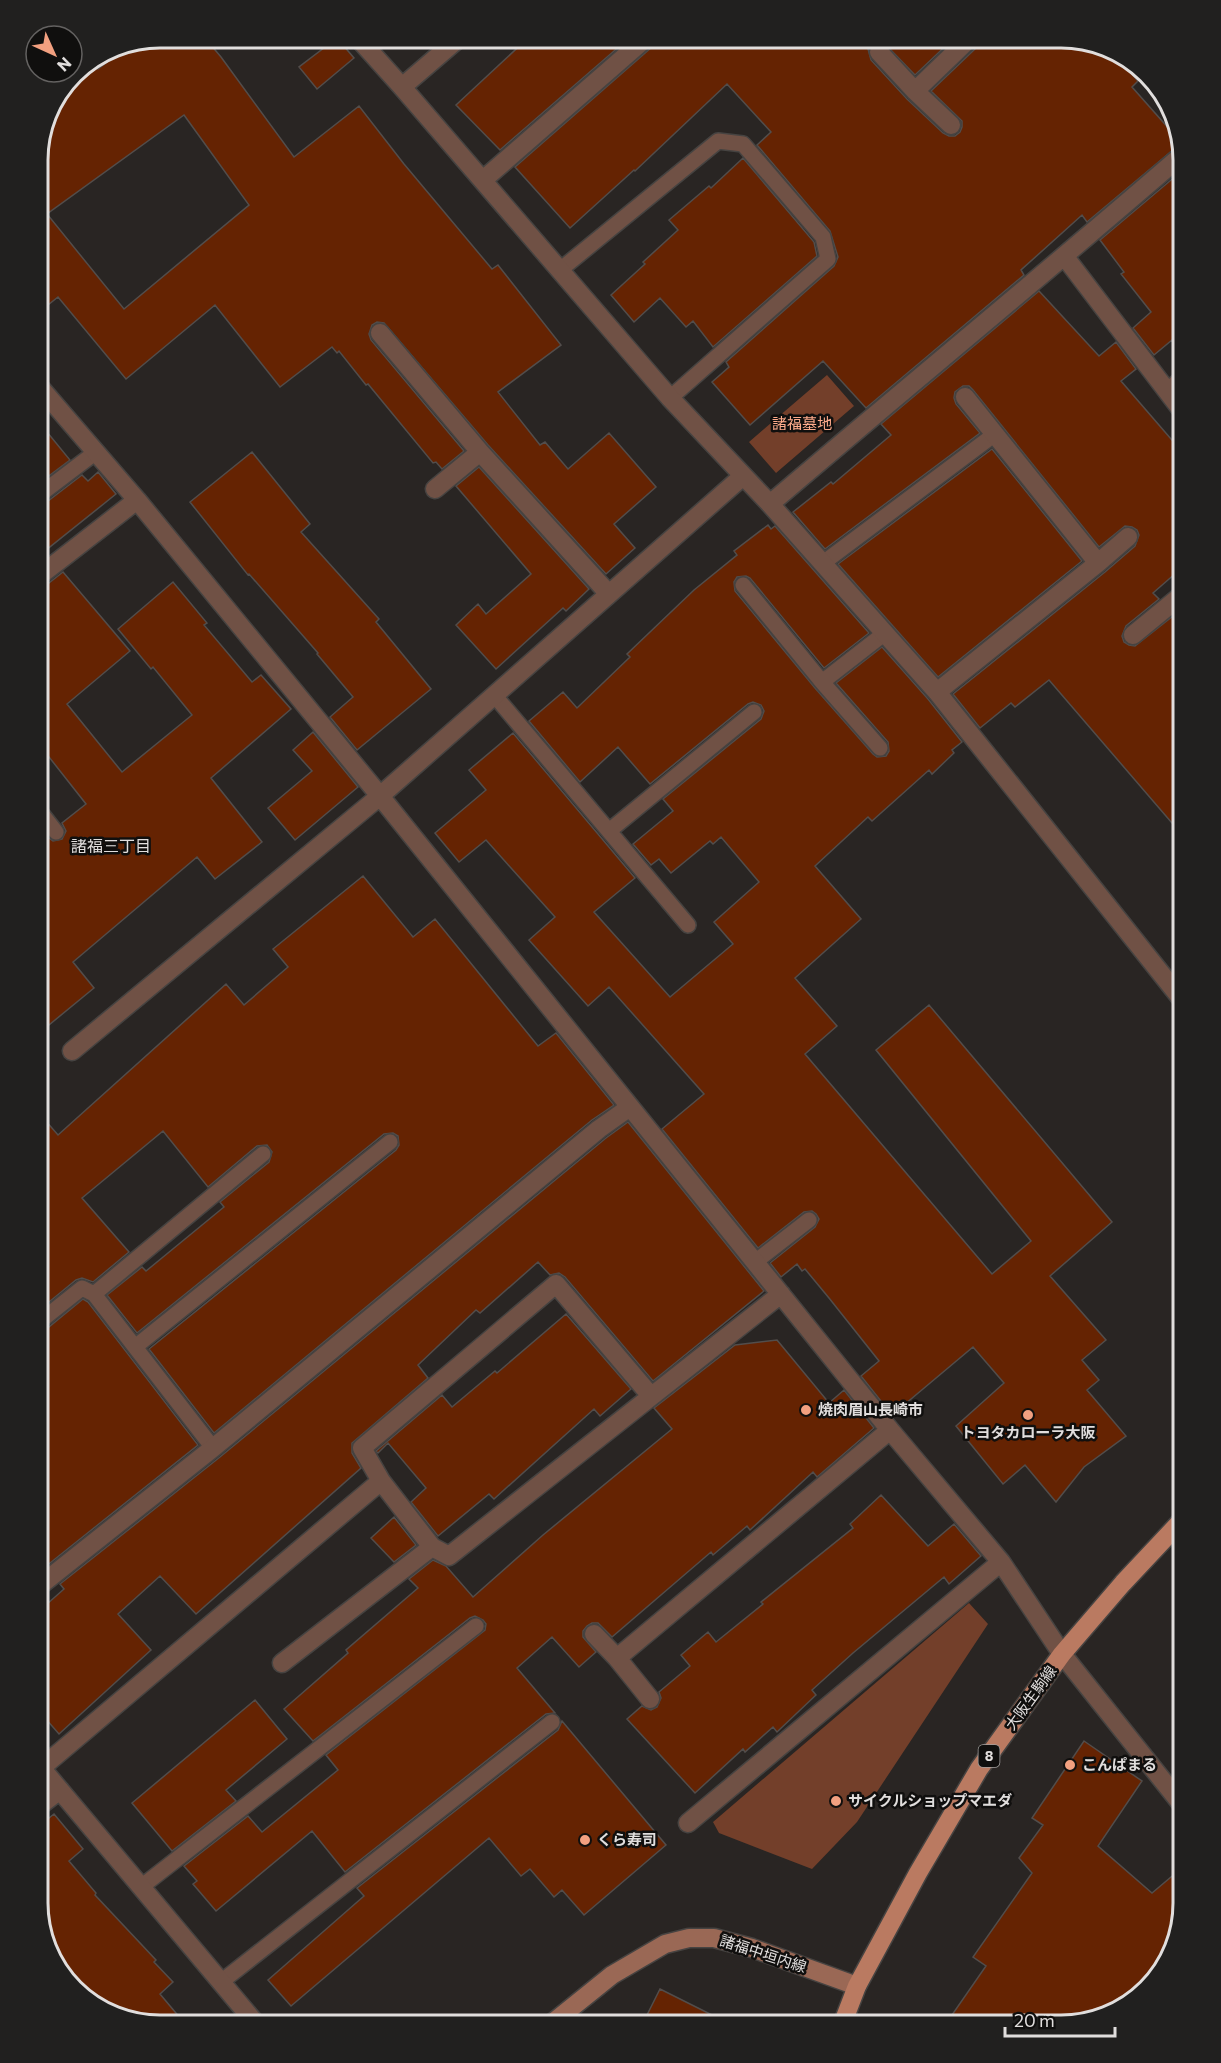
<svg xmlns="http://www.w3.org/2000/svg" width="1221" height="2063" font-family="Commissioner,'Noto Sans JP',sans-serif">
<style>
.green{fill:#733f2a}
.building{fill:#652302;stroke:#524d4b;stroke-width:1.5;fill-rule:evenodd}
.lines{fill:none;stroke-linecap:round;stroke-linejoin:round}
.lane-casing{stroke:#464341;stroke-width:18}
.street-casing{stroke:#464341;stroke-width:21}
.secondary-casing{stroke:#464341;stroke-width:21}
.primary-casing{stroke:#464341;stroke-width:21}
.lane{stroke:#705145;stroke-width:15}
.street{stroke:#705145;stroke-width:18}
.secondary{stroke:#9a6855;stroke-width:18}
.primary{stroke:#ba7a61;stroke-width:18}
.poi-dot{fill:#f2a080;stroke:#100f0e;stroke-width:2}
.labels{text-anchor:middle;stroke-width:5;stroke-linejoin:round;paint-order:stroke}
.shield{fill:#100f0e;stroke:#a2a09f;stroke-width:1.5}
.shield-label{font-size:14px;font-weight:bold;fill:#e1dedd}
.park-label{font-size:15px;fill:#feac8c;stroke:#100f0e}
.poi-label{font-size:15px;font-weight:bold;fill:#e1dedd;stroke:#100f0e;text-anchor:start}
.street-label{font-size:15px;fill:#e1dedd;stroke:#100f0e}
.neighbourhood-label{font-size:16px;fill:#e1dedd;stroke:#100f0e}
.rim{fill:none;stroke:#e1dedd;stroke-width:3}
</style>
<rect width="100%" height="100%" fill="#292523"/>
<path class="green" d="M827 375 854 406 776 473 749 442Z
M969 1603 988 1624 857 1822 812 1869 719 1833 713 1822Z"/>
<path class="building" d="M160 38H205L221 57 294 157 359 106 404 164 492 269 498 265 561 345 498 392 540 445 545 442 568 469 609 433 656 487 614 524 635 548 606 574 488 445 384 323 377 322 372 325 369 334 371 340 464 451 442 469 436 462 433 463 368 384 366 385 339 351 337 353 332 347 280 387 215 305 126 379 58 297 38 313V153L47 113 74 73 92 61 98 69 132 43ZM184 115 249 205 124 309 47 214Z
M337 38 354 58 317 89 299 67Z
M528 38H629L500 150 456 105Z
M657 38H954L915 75 883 42 877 41 872 43 868 49 871 60 907 99 943 133 949 136H955L960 132 962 127V121L931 91 978 46 981 38H1069L1113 53 1138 81 1132 87 1178 139 1180 144 1087 222 1082 215 1021 270 1024 275 866 408 823 361 750 425 712 382 729 367 726 362 834 266 838 257 830 231 757 145 771 132 727 84 635 171 634 170 570 228 515 167 653 46Z
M743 158 814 242 817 256 713 347 693 321 686 327 660 298 634 322 611 295 645 264 643 262 678 230 669 220 709 186 711 188Z
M1184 169V354L1172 340 1154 355 1133 328 1151 312 1121 274 1124 272 1100 240Z
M1039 291 1099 356 1116 342 1136 369 1121 381 1184 454V566L1153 593 1159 599 1126 626 1122 636 1124 642 1129 645 1135 646 1173 616 1184 628V837L1049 680 1015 707 1011 703 980 728 953 694 1105 572 1135 546 1139 535 1137 530 1132 527 1125 526 1099 547 973 390 969 386H963L955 392 954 398 956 404 980 433 825 549 793 512 831 482 833 484 891 435 881 424Z
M38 421 70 460 38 484Z
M992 449 1082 561 938 677 838 564Z
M252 452 310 524 301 532 379 619 376 622 431 689 357 750 330 717 353 697 317 654 318 653 249 574 248 575 190 502Z
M479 467 589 589 566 611 563 608 496 669 456 625 478 604 486 614 531 574 456 486Z
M98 472 116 494 45 551 48 555 38 563V506L44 504 82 475 88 481Z
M768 525 771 529 775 526 869 633 824 668 750 578 746 576 737 577 734 582 735 591 815 688 873 754 877 757 886 756 889 751 888 742 836 683 882 647 928 699 962 742 952 750 954 753 932 774 929 770 872 821 868 817 815 866 861 919 795 978 837 1026 805 1054 992 1274 1031 1241 876 1050 929 1005 1112 1222 1050 1276 1106 1340 1082 1360 1099 1380 1087 1390 1126 1436 1084 1467 1056 1502 1025 1465 1003 1484 956 1426 1004 1383 973 1347 892 1415 861 1376 879 1361 829 1298 805 1269 802 1271 797 1264 781 1277 770 1263 815 1227 819 1219 816 1214 812 1211 804 1212 758 1248 662 1129 704 1094 609 987 588 1006 529 940 555 917 486 840 459 862 435 833 486 790 469 770 513 733 635 878 594 912 670 997 733 944 714 922 759 882 721 837 713 844 710 841 671 873 659 859 651 865 633 844 673 811 663 799 761 719 764 711 761 705 753 702 748 704 650 784 618 747 580 782 529 721 563 692 577 708 630 657 627 654 694 590 737 555 734 551Z
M63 572 130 651 67 704 122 772 192 715 153 667 151 669 118 629 173 582 207 623 204 625 252 682 261 675 291 709 211 778 262 842 215 879 197 857 73 962 94 988 38 1034V843L46 836 53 841 62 839 66 831 62 823 86 804 38 743V588L45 586Z
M313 732 358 787 295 840 268 808 312 771 293 750Z
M363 876 413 937 435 919 538 1046 556 1033 614 1105 592 1120 214 1433 149 1349 396 1150 399 1145 398 1136 393 1133 384 1134 137 1333 107 1295 142 1267 146 1271 224 1207 220 1202 269 1162 272 1152 267 1145 257 1146 208 1187 163 1131 82 1198 129 1252 93 1282 82 1278 76 1280 38 1311V1112L58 1135 226 984 244 1005 288 967 273 949Z
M628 1122 764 1291 653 1381 565 1277 559 1273 550 1275 538 1262 480 1313 476 1310 418 1365 428 1378 352 1443V1453L361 1468 196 1614 160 1576 118 1614 151 1650 59 1734 38 1710V1612L64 1589 60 1584 220 1457 606 1138Z
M83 1299 88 1302 198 1445 45 1567 38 1559V1333L44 1331Z
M566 1314 631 1389 600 1416 594 1409 494 1499 489 1494 438 1536 411 1502 426 1488 388 1443 378 1453 376 1451 442 1395 452 1407 495 1371 497 1373Z
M777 1340 829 1403 844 1390 874 1428 817 1477 813 1472 750 1530 747 1526 713 1555 711 1552 612 1637 598 1623H592L587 1626 583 1631V1637L596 1652 579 1667 552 1637 517 1668 555 1713 546 1714 345 1872 312 1831 216 1911 193 1884 197 1881 184 1866 248 1816 262 1832 338 1770 326 1755 485 1630 486 1624 483 1620 475 1616 470 1618 313 1741 284 1709 348 1653 346 1650 418 1588 409 1579 433 1560 446 1566 473 1597 543 1535 672 1429 654 1408 735 1345Z
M881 1495 928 1546 954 1524 981 1556 949 1584 944 1577 853 1653 812 1690 816 1695 777 1732 773 1727 745 1752 743 1749 695 1793 627 1719 642 1706 651 1710 657 1707 661 1698 659 1692 690 1666 681 1655 708 1632 716 1642 763 1604 761 1602 853 1528 850 1524Z
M394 1517 416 1545 394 1562 371 1538Z
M255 1700 287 1739 226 1790 236 1801 172 1851 132 1803Z
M562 1721 666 1845 584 1915 562 1890 554 1897 530 1869 521 1876 489 1838 291 2006 268 1980 364 1896 357 1888 558 1730Z
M1084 1741 1142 1781 1098 1846 1152 1893 1184 1866V1903L1163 1971 1115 2013 1060 2025H945L986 1966 973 1957 1032 1873 1019 1858 1043 1825 1032 1818Z
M54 1814 83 1849 69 1861 96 1893 95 1895 156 1960 154 1962 173 1982 160 1994 186 2025H153L92 2005 50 1957 38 1902V1825L39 1826Z
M660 1989 732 2025H642Z"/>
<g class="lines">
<defs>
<path id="lane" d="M560 270 718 141 743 144 823 237 828 259 670 398
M1167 391 1183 377
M38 496 96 452
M823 563 995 434
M743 585 822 682 880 748
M822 682 885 633
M495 696 688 925
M38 809 56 832
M609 831 754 712
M755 1262 809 1220
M94 1294 263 1154
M38 1323 82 1288 94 1294 213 1448
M135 1347 390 1142
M141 1887 476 1626
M221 1982 552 1722"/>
<path id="street" d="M358 38 402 87 670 398 770 504 937 692 1183 1001
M879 52 915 91 951 125
M402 87 459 38
M915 91 970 38
M483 180 646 38
M1065 257 1183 412
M380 333 480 452 608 593
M38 385 137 500 380 796 890 1430 1001 1562 1062 1654 1183 1806
M965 397 1098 563
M435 489 480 452
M770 504C907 387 1046 273 1182 155
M38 577 137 500
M1133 635 1183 594
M937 692 1098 563 1128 537
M72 1051 380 796 743 476
M381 1481 362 1448 556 1284 651 1396
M432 1547 449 1556 781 1294
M38 1587 213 1448 599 1129 630 1107
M594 1634 617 1658 650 1699
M617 1658 890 1430
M38 1764 257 2025
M41 1768 381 1481 432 1547 282 1663
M38 1807 60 1790
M688 1823 1001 1562"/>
<path id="secondary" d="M550 2025 612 1975 665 1944 689 1938H714L752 1948 857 1986"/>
<path id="primary" d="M842 2025 857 1986 918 1873 979 1769 1062 1654 1123 1583 1183 1519"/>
</defs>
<use href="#lane" class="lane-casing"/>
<use href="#street" class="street-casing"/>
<use href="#secondary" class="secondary-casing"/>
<use href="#primary" class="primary-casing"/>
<use href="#lane" class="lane"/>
<use href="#street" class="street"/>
<use href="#secondary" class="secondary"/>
<use href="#primary" class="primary"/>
</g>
<g class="poi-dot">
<circle cx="806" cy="1410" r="6"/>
<circle cx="1028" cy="1415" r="6"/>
<circle cx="1070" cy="1765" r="6"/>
<circle cx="836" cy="1801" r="6"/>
<circle cx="585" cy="1840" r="6"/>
</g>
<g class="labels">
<rect class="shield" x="978.5" y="1745" width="21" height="22" rx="4.5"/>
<g class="shield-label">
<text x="989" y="1761">8</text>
</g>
<g class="park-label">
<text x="802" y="429">諸福墓地</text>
</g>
<g class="poi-label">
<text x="818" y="1415">焼肉眉山長崎市</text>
<text x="1028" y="1438" text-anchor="middle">トヨタカローラ大阪</text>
<text x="1082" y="1770">こんぱまる</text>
<text x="848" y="1806">サイクルショップマエダ</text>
<text x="597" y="1845">くら寿司</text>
</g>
<g class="street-label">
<text transform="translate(1031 1698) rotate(-54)" y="5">大阪生駒線</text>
<text transform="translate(763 1954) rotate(18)" y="5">諸福中垣内線</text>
</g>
<g class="neighbourhood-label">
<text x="111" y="852">諸福三丁目</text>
</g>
</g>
<path d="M0 0H1221V2063H0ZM160 48H1061A112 112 0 0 1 1173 160V1903A112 112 0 0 1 1061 2015H160A112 112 0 0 1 48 1903V160A112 112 0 0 1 160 48Z" fill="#21201f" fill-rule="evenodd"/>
<path class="rim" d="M160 48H1061A112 112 0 0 1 1173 160V1903A112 112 0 0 1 1061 2015H160A112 112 0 0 1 48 1903V160A112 112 0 0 1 160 48Z"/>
<g transform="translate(54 54) rotate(135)"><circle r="28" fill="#100f0e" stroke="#646261" stroke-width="1.5"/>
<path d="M0-4.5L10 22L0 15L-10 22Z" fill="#f2a080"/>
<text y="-9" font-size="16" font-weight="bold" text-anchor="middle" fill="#e1dedd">N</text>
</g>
<path d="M1005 2027v9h110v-9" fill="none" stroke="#e1dedd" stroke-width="3"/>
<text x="1014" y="2027" font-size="18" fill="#e1dedd" stroke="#100f0e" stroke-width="4.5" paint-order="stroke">20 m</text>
</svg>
